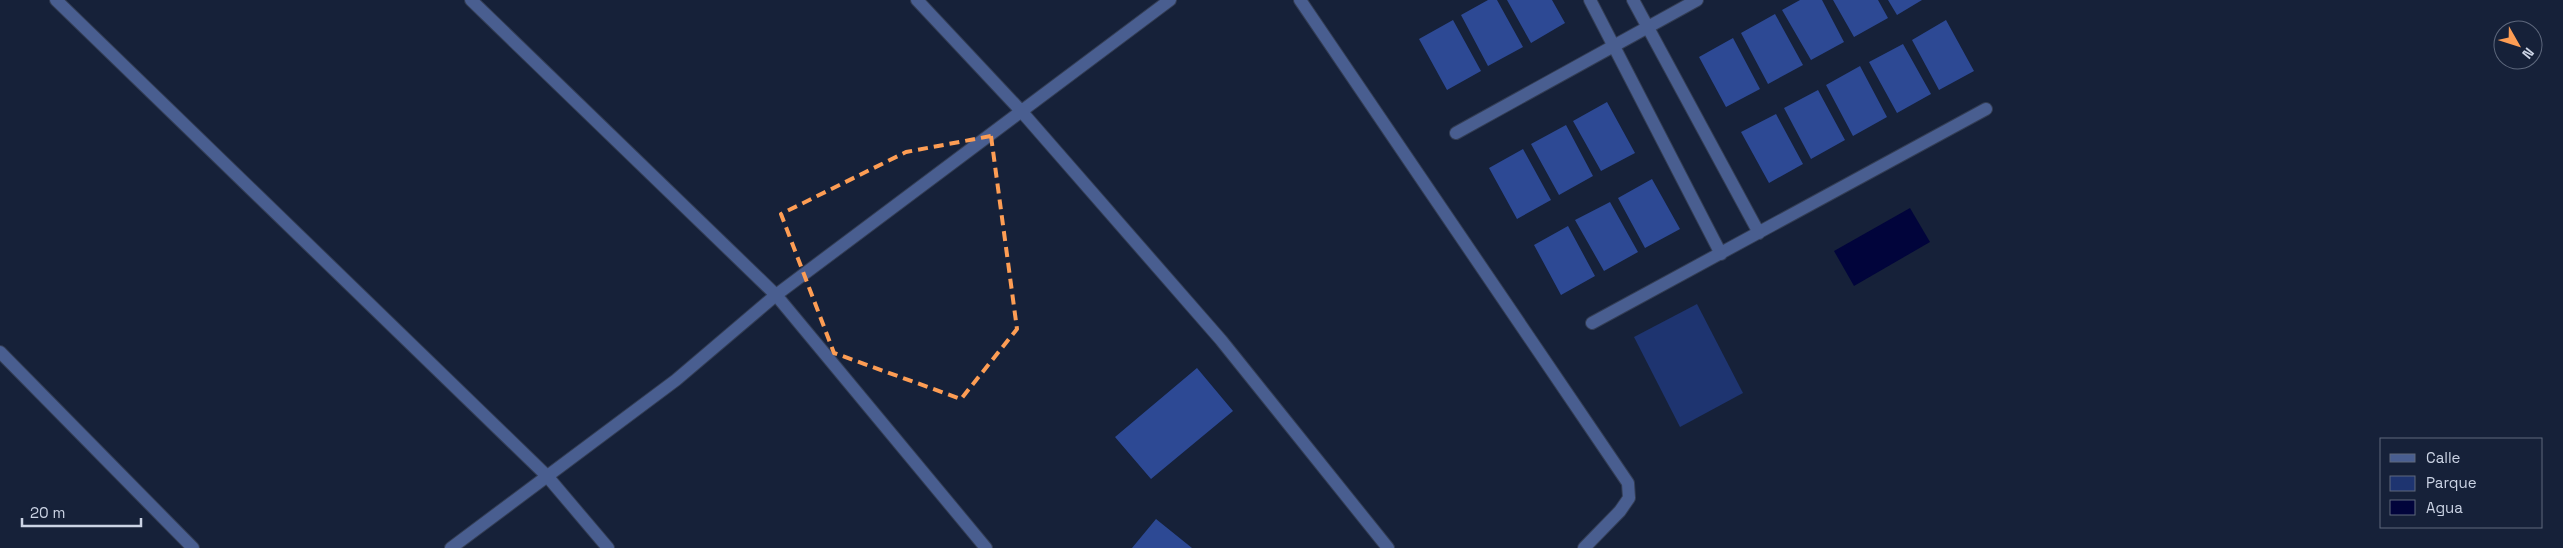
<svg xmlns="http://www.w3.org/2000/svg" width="2563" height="548" font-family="'Space Grotesk',sans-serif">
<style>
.green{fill:#1e3470}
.water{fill:#01043b}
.building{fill:#2d4994}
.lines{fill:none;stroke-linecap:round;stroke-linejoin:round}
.minor-casing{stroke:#333d54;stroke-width:14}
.minor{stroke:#495e90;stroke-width:12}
.marked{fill:none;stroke:#fd9d54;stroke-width:4;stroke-dasharray:10 6;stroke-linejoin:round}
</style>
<rect width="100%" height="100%" fill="#162139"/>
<path class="green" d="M1697 304 1743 393 1680 427 1634 337Z"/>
<path class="water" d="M1910 208 1930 242 1854 286 1834 251Z"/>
<path class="building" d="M1488 0H1497L1523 47 1488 66 1461 15Z
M1507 0H1552L1565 23 1531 43Z
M1800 0H1822L1844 42 1811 60 1782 10Z
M1833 0H1878L1888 18 1854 37Z
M1888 0H1922L1897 15Z
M1775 14 1803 65 1768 84 1741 33Z
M1453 20 1481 71 1447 90 1419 39Z
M1946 20 1974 71 1939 90 1912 40Z
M1733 38 1760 89 1726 107 1699 57Z
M1903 44 1931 94 1897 113 1869 62Z
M1860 66 1887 117 1853 136 1826 85Z
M1818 90 1845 140 1811 159 1784 108Z
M1607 102 1635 153 1601 171 1573 121Z
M1776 114 1803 164 1769 183 1741 132Z
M1566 125 1593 176 1559 195 1531 144Z
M1523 149 1551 200 1517 219 1489 168Z
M1652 179 1680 229 1645 248 1618 198Z
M1610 202 1638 252 1604 271 1575 220Z
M1568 226 1595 276 1561 295 1534 245Z
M1197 368 1233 411 1151 479 1115 437Z
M1156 519 1192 548H1132Z"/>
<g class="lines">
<defs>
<path id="minor" d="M56 0 547 476 608 548
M471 0 776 295 986 548
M917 0 1022 112 1221 340 1388 548
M1300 0 1628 483 1629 498 1620 511 1584 548
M1590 0 1721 254
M1633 0 1759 233
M1456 133 1697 0
M1592 323 1986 109
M0 352 193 548
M451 548 676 380 776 295 1170 0"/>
</defs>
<use href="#minor" class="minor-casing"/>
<use href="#minor" class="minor"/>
</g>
<path class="marked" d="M991 136 1017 329 961 399 834 353 781 214 906 152Z"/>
<rect x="2380" y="438" width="162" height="90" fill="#162139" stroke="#5e687d"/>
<rect x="2390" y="454" width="25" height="8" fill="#495e90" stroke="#5e687d"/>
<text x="2426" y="463" font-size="15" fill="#cbd3e4">Calle</text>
<rect x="2390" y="476" width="25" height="15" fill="#1e3470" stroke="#5e687d"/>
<text x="2426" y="488" font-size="15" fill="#cbd3e4">Parque</text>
<rect x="2390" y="500" width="25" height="15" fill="#01043b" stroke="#5e687d"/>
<text x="2426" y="513" font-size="15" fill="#cbd3e4">Agua</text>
<g transform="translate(2518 45) rotate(129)"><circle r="24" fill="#162139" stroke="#5e687d"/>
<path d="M0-4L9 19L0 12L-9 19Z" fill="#fd9d54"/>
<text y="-8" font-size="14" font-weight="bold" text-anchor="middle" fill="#cbd3e4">N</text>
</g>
<path d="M22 518v8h119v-8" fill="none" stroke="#cbd3e4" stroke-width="2.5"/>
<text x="30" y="518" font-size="15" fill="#cbd3e4" stroke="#162139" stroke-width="4" paint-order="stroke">20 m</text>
</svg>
